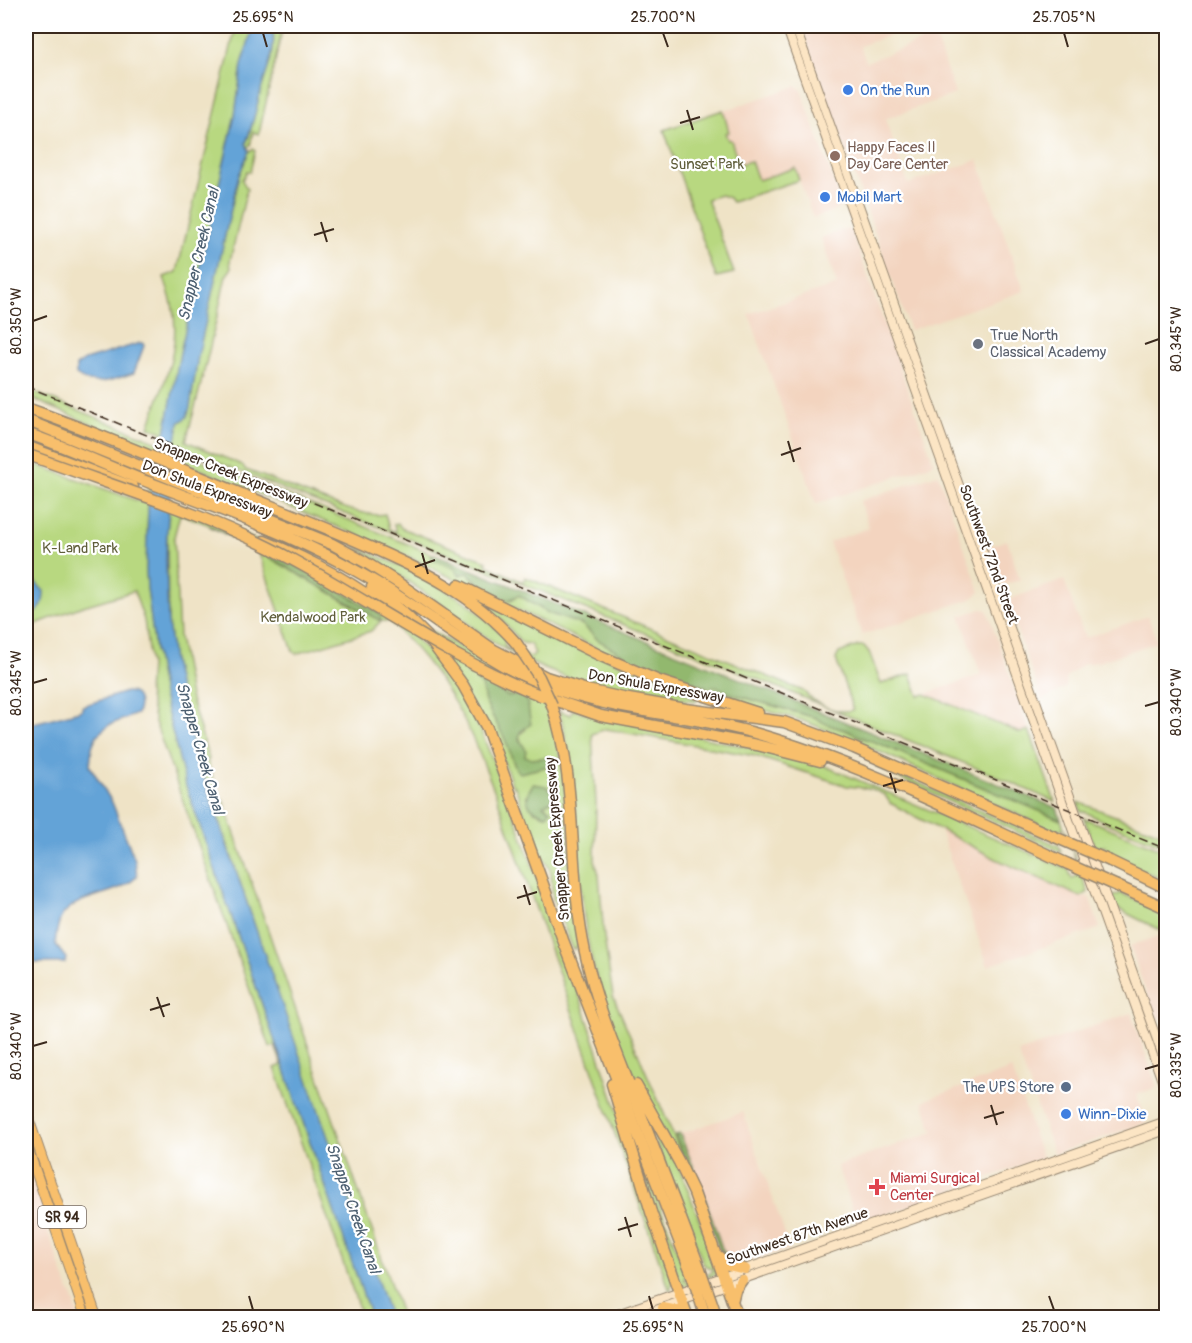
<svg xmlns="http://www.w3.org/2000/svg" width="1192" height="1343" font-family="Pangolin,sans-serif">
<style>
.built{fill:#f3d4bf}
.green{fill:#b8d880;stroke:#7a814f;stroke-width:1.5;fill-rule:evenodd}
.forest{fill:#92b86e;stroke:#667146;stroke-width:1.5}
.water{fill:#64a3d7;stroke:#50667a;stroke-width:1.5}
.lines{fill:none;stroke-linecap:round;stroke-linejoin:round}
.secondary-casing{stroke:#958672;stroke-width:10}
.primary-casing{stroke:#958672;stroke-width:11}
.motorway-casing{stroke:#958672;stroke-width:13}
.secondary{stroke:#fce5c4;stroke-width:8}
.primary{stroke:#f8bf6c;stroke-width:9}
.motorway{stroke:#f8bf6c;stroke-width:10}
.rail{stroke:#3b2a1e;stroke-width:1.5;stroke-dasharray:9 4.5;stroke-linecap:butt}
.motorway-bridge-casing{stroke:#958672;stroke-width:13;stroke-linecap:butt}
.motorway-bridge{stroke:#f8bf6c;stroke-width:10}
.ticks{fill:none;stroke:#3b2a1e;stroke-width:2}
.shop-dot{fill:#3f7fe0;stroke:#fff;stroke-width:2}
.education-dot{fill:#8d6e63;stroke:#fff;stroke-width:2}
.worship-dot{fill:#6b7280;stroke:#fff;stroke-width:2}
.service-dot{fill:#5c6f8a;stroke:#fff;stroke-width:2}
.health-dot{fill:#e0444e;stroke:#fff;stroke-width:2}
.labels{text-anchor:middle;stroke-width:4.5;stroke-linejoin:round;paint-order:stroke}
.shield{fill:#fff;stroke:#766a62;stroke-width:1.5}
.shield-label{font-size:14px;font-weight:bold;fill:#3b2a1e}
.shop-label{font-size:15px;fill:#366cbe;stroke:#fff;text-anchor:start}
.education-label{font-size:15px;fill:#785e54;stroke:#fff;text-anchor:start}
.park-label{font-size:15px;fill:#605e3b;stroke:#fff}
.worship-label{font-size:15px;fill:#5b616d;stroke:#fff;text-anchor:start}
.street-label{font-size:15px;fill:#3b2a1e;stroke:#fff}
.service-label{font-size:15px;fill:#4e5e75;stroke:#fff;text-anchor:end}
.health-label{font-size:15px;fill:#be3a42;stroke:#fff;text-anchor:start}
.water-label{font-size:16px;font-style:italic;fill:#4d6071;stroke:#fff}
.neatline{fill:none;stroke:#3b2a1e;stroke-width:2}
.ticks-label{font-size:15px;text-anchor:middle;fill:#3b2a1e}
</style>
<rect width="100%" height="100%" fill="#fff"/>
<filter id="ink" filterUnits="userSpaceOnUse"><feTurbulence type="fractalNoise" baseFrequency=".0167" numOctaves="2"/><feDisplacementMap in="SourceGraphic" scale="12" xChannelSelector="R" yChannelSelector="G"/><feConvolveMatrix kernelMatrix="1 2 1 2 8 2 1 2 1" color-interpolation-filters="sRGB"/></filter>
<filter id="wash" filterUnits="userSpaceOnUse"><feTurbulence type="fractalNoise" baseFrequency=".008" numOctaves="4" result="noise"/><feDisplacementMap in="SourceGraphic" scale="24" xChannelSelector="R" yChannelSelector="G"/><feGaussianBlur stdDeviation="1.35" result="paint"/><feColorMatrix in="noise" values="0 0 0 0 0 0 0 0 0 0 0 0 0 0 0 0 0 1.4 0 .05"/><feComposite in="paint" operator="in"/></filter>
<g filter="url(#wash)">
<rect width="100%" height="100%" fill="#efe3c6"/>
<path class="built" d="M801 26H915L860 46 866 62 930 38 936 40 955 94 885 119 908 184 978 160 1024 291 910 330Z
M796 86 801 89 842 205 838 209 813 218 795 168 758 180 739 164 731 140 728 141 725 133 729 131 723 111Z
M846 229 852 232 933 461 930 465 816 504 749 314 837 285 821 238Z
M938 474 980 592 971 599 862 635 829 542 869 528 860 501Z
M1007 540 1020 580 1003 585 999 583 987 547Z
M1064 580 1085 638 1148 616 1157 642 1099 662 1084 664 1066 677V687L1042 700 1007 603 1013 598Z
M981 609 987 610 1029 730 1020 733 925 694 981 675 960 616Z
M940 830 1026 873 1084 898 1089 897 1100 928 988 966Z
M1159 936 1166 956V1017L1156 1021 1130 946Z
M1131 1013 1157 1087 1137 1095 1146 1123 1054 1154 1018 1052Z
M1012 1069 1042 1158 858 1225 837 1166 933 1132 923 1101Z
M743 1112 790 1249 737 1264 730 1261 722 1248 698 1178 680 1134Z
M26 1159 47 1219 48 1231 56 1254 69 1291 72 1294 78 1317H26Z"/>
<path class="green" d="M236 26H253L242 65 235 115 180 353 163 444 157 456 148 508 146 569 147 588 155 650 163 695 186 786 371 1317H362L275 1068 282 1065 275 1046 270 1047 155 722 148 693 150 665 144 620 134 591 80 607 26 628V461L144 503 147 497 153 451 26 396V389L160 443 162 432 149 427C161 390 181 349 173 309 171 298 167 287 164 277L177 272Z
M272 26H283L259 134 253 132 250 146 247 148 246 144C253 126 256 108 261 89 267 68 278 49 272 26Z
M723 110 729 132 725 133 728 140H731L739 164 751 161 758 180 795 168 799 180 732 202 729 198 721 195 707 199 734 273 716 277 664 130Z
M253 149 255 151 250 172 247 171 242 180 247 189 230 261 231 269 226 276C214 332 201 386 186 441L242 465 246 470C275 479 360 521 385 514L389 529 396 532 394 524 398 523 401 528 487 561 486 565 523 582 525 577 803 691C816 704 835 714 853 710L836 659 839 653 858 646H864L869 652 881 684 911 674 919 696 925 694 1020 733 1029 730 1055 802 996 776 578 606 303 497 175 445 179 423 190 407 198 356 238 178 249 151Z
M174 449 435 555 432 556V559L468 573 477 583 511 600 519 595 548 613 583 625 598 640 649 668 661 667 682 679 707 687H717L729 693 816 718C826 726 836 727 848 731 857 735 865 740 875 742L1061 820 1088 892 1081 897 998 860 901 809 890 803 885 795 872 789 847 786 755 756 606 729 592 734 596 803 595 860 599 875 604 937 613 996 701 1199C655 1116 604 1032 587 937 574 860 581 786 559 711L571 715 572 710 813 761 1068 869 1072 879 1078 874 1079 869 1064 828 1054 831 856 741 801 720 705 694 644 671 407 556 180 461Z
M170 504 238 532 277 550 395 618 428 651 463 698 480 729 509 800 583 1006 673 1282 670 1291 499 803C471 728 449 678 389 621H381L371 631 296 654 293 651 258 551 380 621V614L274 554 225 531 180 514 174 537 179 637 190 696 209 759 207 760 220 801 223 800 402 1317H390L274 983 185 717 173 661 168 621 167 532Z
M353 546 409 569 468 603 504 636 505 647 519 654 531 657 535 653 530 644 522 643 502 620 482 602 697 698 696 701 663 697V692C610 695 551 676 505 649 488 639 472 626 456 615 422 591 389 567 353 546Z
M424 627 521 681 600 711 770 743 621 717 538 698 537 702 548 706C564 755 569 808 570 859 570 872 566 883 567 896L573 897 578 945 577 948 573 949 553 898 551 872 543 857 538 855 515 786 513 787 499 749ZM475 671 494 681V686C499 693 505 696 514 697L526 729 519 735 525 756 531 759 550 757 549 766 520 773 516 769 505 739 485 702 482 686 477 681 478 678 476 675H472ZM533 784 546 787 554 798 543 805 545 815 534 811 526 796Z
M876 764 1059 846 1061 852 917 787 876 766Z
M1078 802 1166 835V846L1109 824 1085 812H1081Z
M1084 818 1166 851V881L1109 856 1105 846 1100 847 1096 852Z
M1121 893 1166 914V933L1116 908 1112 897Z
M620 1101 686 1274 684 1280C694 1282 707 1278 713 1270L704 1265 643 1108 677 1162 720 1273 681 1287Z"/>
<path class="forest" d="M209 526 269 551 380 614 381 621 258 551Z
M435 555 1057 808 1061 820 875 742C865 740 857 735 848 731 836 727 826 726 816 718L729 693 717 687H707L683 679 661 667 649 668 643 667 598 640 583 625 548 613 519 595 509 600C492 593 481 587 468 573L459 575 454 568 432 559V556Z
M468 669 492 677 495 688 507 696 524 695C530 704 528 714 531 724L520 732 519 739 526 750 525 756 531 759 550 757 551 763 549 766 520 773 516 769 505 739 485 702 482 686 477 681 478 677 476 675 467 674Z
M533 784 546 786 555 795 551 801 543 805 551 810 547 815C529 810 521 803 533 784Z
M680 1134 698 1178 722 1248 730 1261 723 1260 701 1199 675 1135Z"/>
<path class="water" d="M253 26H272C277 52 267 68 260 94 256 110 252 127 246 143L249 151 238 178 198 356 190 407 187 417 179 423 173 458 167 532 166 560 168 621 173 661 185 717 207 787 390 1317H371L186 786 163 695 155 650 147 588 146 569 148 508 157 456 163 444 180 353 235 115 242 65Z
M140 343H143L144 346 134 373C114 379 95 389 76 375V366L85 360Z
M26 573 44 591C44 607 40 612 26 616Z
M126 692C139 691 141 703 137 714L109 725 97 735 92 747 90 766 112 802 135 860 137 876C118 899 65 892 58 926 54 946 53 942 66 958L65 963H32L26 965V725L79 711 82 709V706Z"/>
</g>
<g filter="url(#ink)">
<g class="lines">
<defs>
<path id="secondary" d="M786 26 1166 1092
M795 26 1166 1065
M606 1318 1166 1121
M633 1318 1166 1130"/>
<path id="primary" d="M26 1111 97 1318
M26 1143 86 1318"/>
<path id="motorway" d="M26 408C96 432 164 462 232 490 276 508 320 525 363 544 421 569 475 595 517 644
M26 420 332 544 365 562 400 584 494 650 546 677 587 690 623 698 686 709 784 722 854 748 1055 837
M26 433C67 447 107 466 148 482 213 507 280 530 342 563 362 574 382 585 401 598 446 627 487 661 536 682 608 712 685 713 758 734 865 765 967 818 1068 864
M26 446 133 487
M264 541C311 560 354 582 393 614
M459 585 601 656 659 681 758 713
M372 587 407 616 427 636 463 685 487 728 563 940 691 1272
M546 697 601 716 757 745 820 761
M552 705C579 785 567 870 585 952 596 1003 616 1051 635 1099 657 1156 679 1212 700 1269
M1110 861 1166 888
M1117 886 1166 908
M612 1084 651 1212 688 1318
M636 1085 679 1162 694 1193 738 1318
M717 1255 728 1265 745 1269
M732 1302 735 1290 742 1280
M713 1306 717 1318
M663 1308 678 1311 686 1318
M703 1309 706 1318"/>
</defs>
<use href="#secondary" class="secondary-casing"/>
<use href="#primary" class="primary-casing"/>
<use href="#motorway" class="motorway-casing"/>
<use href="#secondary" class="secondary"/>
<use href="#primary" class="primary"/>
<use href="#motorway" class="motorway"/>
<path class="rail" d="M26 386 1166 849"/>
<defs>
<path id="motorway-bridge" d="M26 454C115 487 209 514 293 560 376 605 454 661 542 696
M517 644 539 677 552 705
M1055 837 1110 861
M1068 864 1117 886
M700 1269 713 1306
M691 1272 703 1309"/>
</defs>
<use href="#motorway-bridge" class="motorway-bridge-casing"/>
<use href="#motorway-bridge" class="motorway-bridge"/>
</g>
</g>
<path class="ticks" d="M263 33 267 47M663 33 668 47M1064 33 1068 47M687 110 693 130M680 123 700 117M321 222 327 242M314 235 334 229M33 321 47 316M1145 344 1159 339M788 441 794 462M781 455 801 448M422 553 428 574M415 567 435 560M33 683 47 679M1145 706 1159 702M890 773 896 793M883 786 903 780M524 885 530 905M517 898 537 892M157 997 164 1017M150 1010 170 1004M33 1046 47 1042M1145 1069 1159 1065M991 1105 997 1125M984 1118 1004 1112M625 1217 631 1237M618 1230 638 1224M249 1296 253 1310M649 1296 653 1310M1049 1296 1054 1310"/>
<g class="shop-dot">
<circle cx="848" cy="90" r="6"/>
<circle cx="825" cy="197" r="6"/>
<circle cx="1066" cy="1114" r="6"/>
</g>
<circle class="education-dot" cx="835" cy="156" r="6"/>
<circle class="worship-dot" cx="978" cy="344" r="6"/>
<circle class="service-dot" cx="1066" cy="1087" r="6"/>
<path class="health-dot" d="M874 1178h6v6h6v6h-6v6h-6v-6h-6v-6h6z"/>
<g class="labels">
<rect class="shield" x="38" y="1206" width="48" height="22" rx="4.5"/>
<g class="shield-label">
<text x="62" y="1222">SR 94</text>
</g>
<g class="shop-label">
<text x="860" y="95">On the Run</text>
<text x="837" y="202">Mobil Mart</text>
<text x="1078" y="1119">Winn-Dixie</text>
</g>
<g class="education-label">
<text x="847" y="152">Happy Faces II<tspan x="847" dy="17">Day Care Center</tspan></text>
</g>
<g class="park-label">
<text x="707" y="169">Sunset Park</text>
<text x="80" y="553">K-Land Park</text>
<text x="313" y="622">Kendalwood Park</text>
</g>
<g class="worship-label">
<text x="990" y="340">True North<tspan x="990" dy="17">Classical Academy</tspan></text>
</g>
<g class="street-label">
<text transform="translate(231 473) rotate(22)" y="5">Snapper Creek Expressway</text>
<text transform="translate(207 489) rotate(21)" y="5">Don Shula Expressway</text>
<text transform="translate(989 554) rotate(70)" y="5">Southwest 72nd Street</text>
<text transform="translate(656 686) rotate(10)" y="5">Don Shula Expressway</text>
<text transform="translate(557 839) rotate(-95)" y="5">Snapper Creek Expressway</text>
<text transform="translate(797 1236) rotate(-19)" y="5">Southwest 87th Avenue</text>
</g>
<g class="service-label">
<text x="1054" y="1092">The UPS Store</text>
</g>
<g class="health-label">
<text x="890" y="1183">Miami Surgical<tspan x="890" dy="17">Center</tspan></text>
</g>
<g class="water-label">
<text transform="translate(198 254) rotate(-77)" y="6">Snapper Creek Canal</text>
<text transform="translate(201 748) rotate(74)" y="6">Snapper Creek Canal</text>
<text transform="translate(354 1208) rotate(71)" y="6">Snapper Creek Canal</text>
</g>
</g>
<rect width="1192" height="1343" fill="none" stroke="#fff" stroke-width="66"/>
<rect x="33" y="33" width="1126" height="1277" class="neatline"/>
<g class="ticks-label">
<text x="263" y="22">25.695°N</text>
<text x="663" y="22">25.700°N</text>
<text x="1064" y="22">25.705°N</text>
<text transform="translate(16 321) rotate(-90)" y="5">80.350°W</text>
<text transform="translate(1176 339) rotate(-90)" y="5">80.345°W</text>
<text transform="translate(16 683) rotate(-90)" y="5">80.345°W</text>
<text transform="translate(1176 702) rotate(-90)" y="5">80.340°W</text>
<text transform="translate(16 1046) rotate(-90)" y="5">80.340°W</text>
<text transform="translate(1176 1065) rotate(-90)" y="5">80.335°W</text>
<text x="253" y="1332">25.690°N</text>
<text x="653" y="1332">25.695°N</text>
<text x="1054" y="1332">25.700°N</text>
</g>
</svg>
